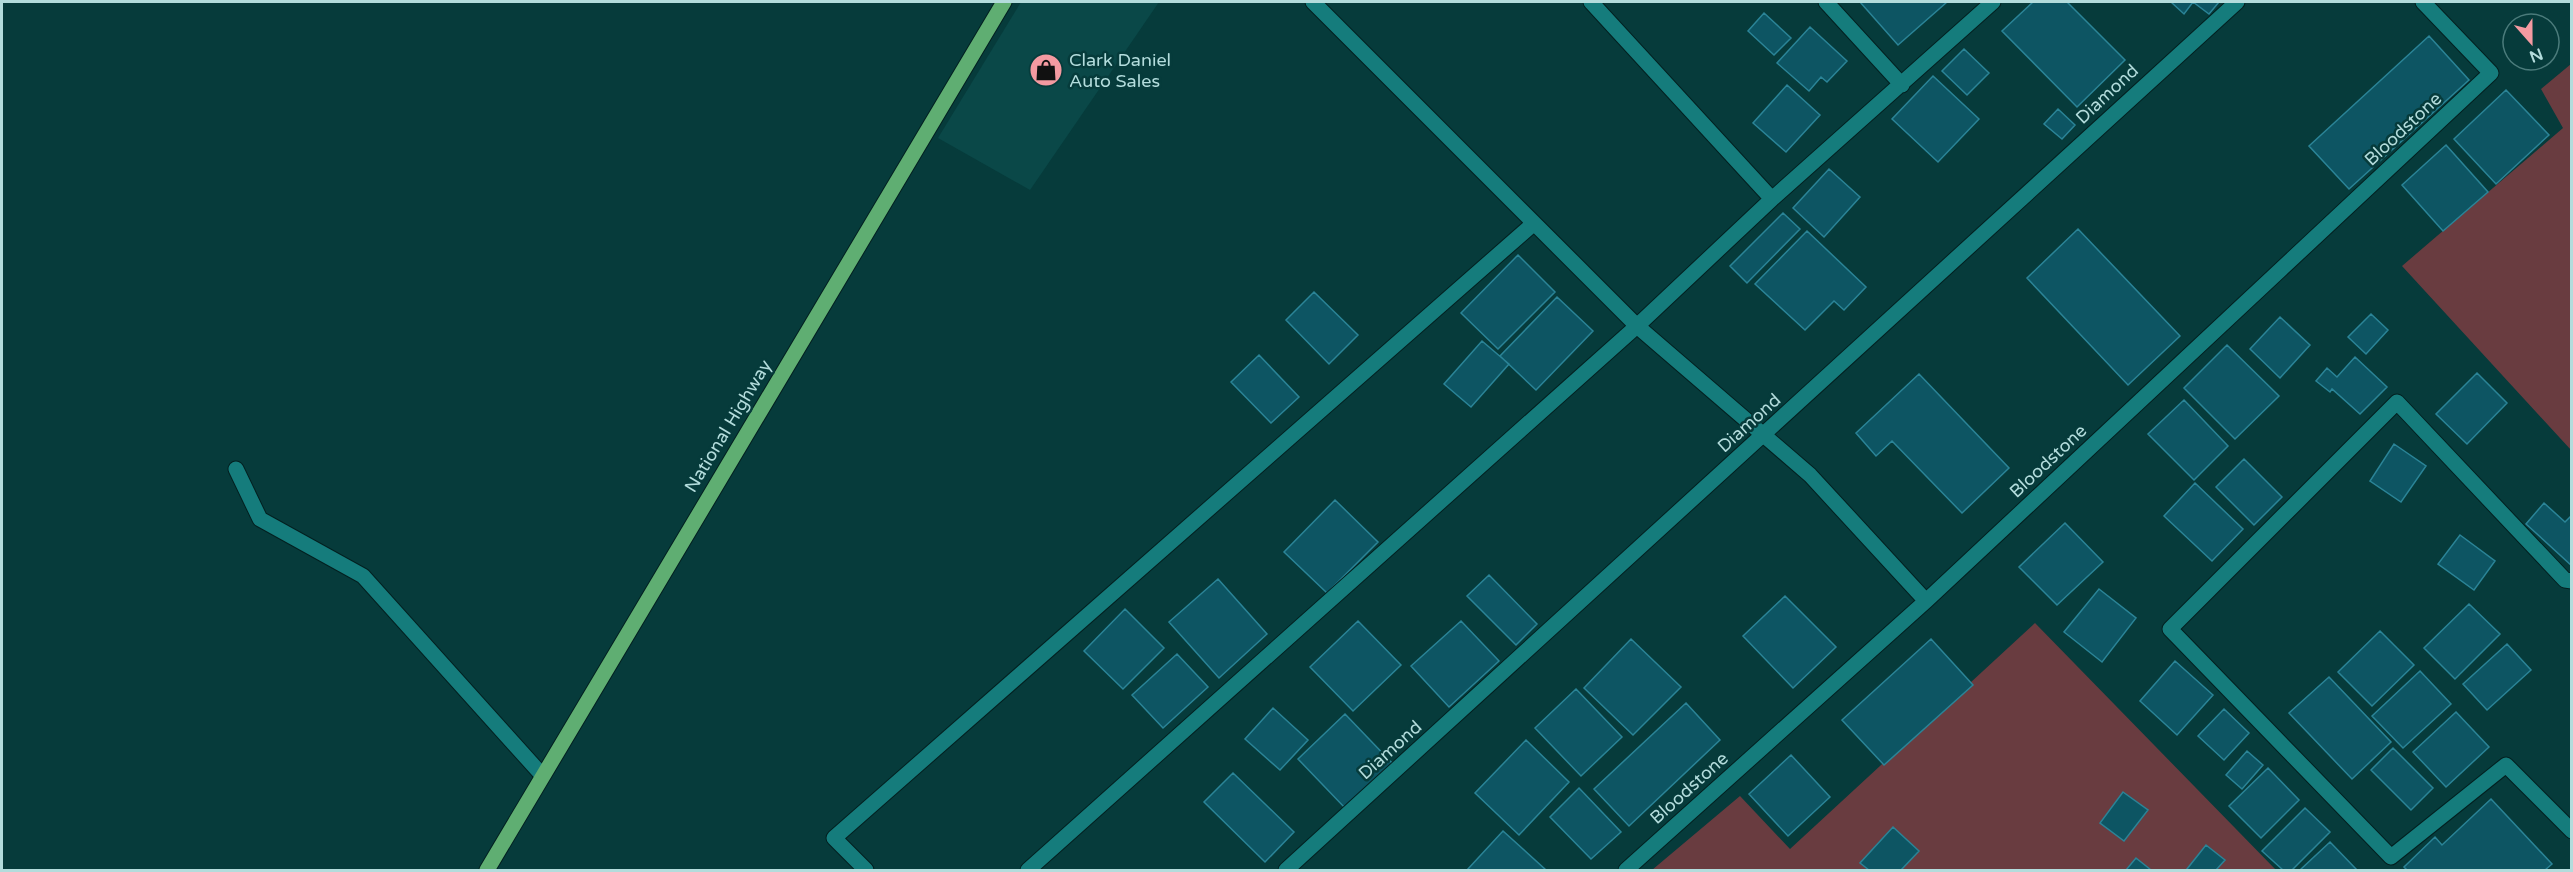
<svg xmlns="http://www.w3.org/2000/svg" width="2573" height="872" font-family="'Varela Round',sans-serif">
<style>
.built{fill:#0a4848}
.green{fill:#693c40}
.building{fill:#0d5563;stroke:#2b8497;stroke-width:1.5}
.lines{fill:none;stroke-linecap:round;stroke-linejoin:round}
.service-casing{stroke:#032020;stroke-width:17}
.minor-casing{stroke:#032020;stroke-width:17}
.primary-casing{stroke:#032020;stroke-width:17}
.service{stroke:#157c7c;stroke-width:15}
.minor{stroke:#157c7c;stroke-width:15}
.primary{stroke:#5fae72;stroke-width:15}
.labels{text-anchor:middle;stroke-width:5;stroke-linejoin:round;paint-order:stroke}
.poi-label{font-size:18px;fill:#b3dcdc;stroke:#063b3b;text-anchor:start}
.street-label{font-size:18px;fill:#b3dcdc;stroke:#063b3b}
</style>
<rect width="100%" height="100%" fill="#063b3b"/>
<path class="built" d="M1021 2H1159L1030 190 938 138Z"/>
<path class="green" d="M2571 64V450L2402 266 2563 128 2541 89Z
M2035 623 2276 870H1652L1740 796 1790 849Z"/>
<path class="building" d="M1860 2H1947L1898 45Z
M2033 2H2067L2125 60 2077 107 2002 31Z
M2171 2H2219L2209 14 2193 2 2184 14Z
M1764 13 1791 38 1774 55 1748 31Z
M1810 27 1847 61 1827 82 1821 77 1809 91 1777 63Z
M2429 36 2469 80 2349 189 2309 146Z
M1964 49 1989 73 1967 95 1942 71Z
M1933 76 1979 119 1938 162 1892 119Z
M1787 85 1820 115 1786 152 1753 123Z
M2506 90 2549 135 2496 184 2454 139Z
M2058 109 2075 125 2062 139 2044 124Z
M2446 145 2488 192 2443 231 2402 185Z
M1829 169 1860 197 1824 237 1793 208Z
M1783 213 1800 229 1747 283 1730 266Z
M2078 229 2180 336 2128 385 2027 278Z
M1807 231 1866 287 1844 310 1834 301 1805 330 1755 284Z
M1518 255 1555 292 1498 349 1461 313Z
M1314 292 1358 335 1329 364 1286 320Z
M1557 297 1593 331 1536 390 1500 356Z
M2371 314 2388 330 2366 354 2348 337Z
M2280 317 2310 345 2280 378 2250 349Z
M1482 341 1509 364 1471 407 1444 384Z
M2227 345 2279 396 2235 439 2184 388Z
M1259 355 1299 397 1271 423 1231 382Z
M2355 357 2387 387 2360 414 2332 389 2330 392 2316 381 2327 368 2337 377Z
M2477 373 2507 403 2467 444 2436 414Z
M1919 374 2009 468 1962 513 1892 441 1876 456 1856 433Z
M2184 400 2228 446 2194 480 2148 434Z
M2394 444 2426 466 2401 502 2370 481Z
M2244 459 2282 497 2254 525 2216 487Z
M2195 483 2243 529 2212 561 2164 516Z
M1335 500 1378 542 1327 593 1284 552Z
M2544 503 2565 522 2572 515V566L2526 524Z
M2065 523 2103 562 2057 605 2019 567Z
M2460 535 2495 561 2474 590 2438 564Z
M1489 575 1537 624 1516 645 1467 596Z
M1218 579 1267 634 1219 678 1169 622Z
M2099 589 2136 618 2102 662 2064 632Z
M1785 596 1836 647 1793 688 1743 636Z
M2469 604 2500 634 2455 679 2424 648Z
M1125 609 1164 648 1123 689 1084 651Z
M1358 621 1401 665 1353 711 1310 667Z
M1461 621 1499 661 1449 707 1411 666Z
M2380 631 2414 665 2372 706 2338 672Z
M1631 639 1681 687 1633 735 1584 688Z
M1931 639 1973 685 1884 765 1842 720Z
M2507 644 2531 670 2487 710 2463 684Z
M1177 654 1208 687 1163 728 1132 695Z
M2175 661 2213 695 2177 735 2140 701Z
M2420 671 2451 704 2403 748 2372 716Z
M2329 677 2391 742 2352 779 2289 713Z
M1576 689 1622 737 1581 776 1535 728Z
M1686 703 1720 740 1629 826 1594 789Z
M1273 708 1308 740 1280 770 1245 739Z
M2224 709 2249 733 2224 760 2198 736Z
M2456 712 2489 747 2446 787 2413 752Z
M1345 714 1393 764 1346 809 1298 759Z
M1526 740 1569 782 1519 835 1475 793Z
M2393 748 2433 788 2411 810 2371 770Z
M2247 751 2263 765 2242 789 2226 775Z
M1791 755 1830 797 1788 836 1749 794Z
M2268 768 2299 800 2261 838 2229 806Z
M1233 773 1294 832 1265 862 1204 802Z
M1579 788 1621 832 1591 859 1550 817Z
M2123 792 2148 810 2124 841 2100 823Z
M2491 799 2552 864 2545 870H2407L2404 867 2435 837 2442 845Z
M2305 808 2330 832 2292 870H2283L2262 851Z
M1893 827 1919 851 1901 870H1869L1860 863Z
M1503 831 1546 870H1467Z
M2330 842 2357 870H2300Z
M2206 845 2225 860 2216 870H2190L2187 869Z
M2136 858 2151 870H2126Z"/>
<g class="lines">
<defs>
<path id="service" d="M236 469 260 519 363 576 542 775"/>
<path id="minor" d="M1313 2 1637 326 1810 475 1926 601
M1591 2 1772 199
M1826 2 1902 85
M2572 581 2565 580 2397 402 2170 629 2391 857 2506 765 2572 831
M866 870 834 838 1533 224
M1028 870 1637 326 1772 199 1993 2
M1286 870 2237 2
M1626 870 1926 601 2491 73 2423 2"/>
<path id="primary" d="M487 870 1004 2"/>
</defs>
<use href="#service" class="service-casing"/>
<use href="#minor" class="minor-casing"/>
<use href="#primary" class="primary-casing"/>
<use href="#service" class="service"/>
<use href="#minor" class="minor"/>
<use href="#primary" class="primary"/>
</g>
<defs>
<symbol id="shop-disc" viewBox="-11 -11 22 22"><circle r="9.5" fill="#f49aa1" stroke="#063b3b"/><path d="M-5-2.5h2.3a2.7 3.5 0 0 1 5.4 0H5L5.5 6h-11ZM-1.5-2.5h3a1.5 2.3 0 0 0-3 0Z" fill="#111"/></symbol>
</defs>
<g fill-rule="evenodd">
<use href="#shop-disc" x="1027" y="51" width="38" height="38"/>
</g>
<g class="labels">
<g class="poi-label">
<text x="1069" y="66">Clark Daniel<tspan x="1069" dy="21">Auto Sales</tspan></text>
</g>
<g class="street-label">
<text transform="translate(2107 94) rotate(-43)" y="6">Diamond</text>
<text transform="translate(2403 129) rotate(-43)" y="6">Bloodstone</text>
<text transform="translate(1749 423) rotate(-42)" y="6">Diamond</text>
<text transform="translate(728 426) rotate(-59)" y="6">National Highway</text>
<text transform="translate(2048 461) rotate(-43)" y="6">Bloodstone</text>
<text transform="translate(1390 750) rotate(-42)" y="6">Diamond</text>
<text transform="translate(1689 788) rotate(-42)" y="6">Bloodstone</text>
</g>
</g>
<rect width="2573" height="872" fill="none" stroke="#b3dcdc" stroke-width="6"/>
<g transform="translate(2531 42) rotate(159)"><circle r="28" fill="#063b3b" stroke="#4b7b7b" stroke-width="1.5"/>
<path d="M0-4.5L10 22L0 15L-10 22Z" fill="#f49aa1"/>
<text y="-9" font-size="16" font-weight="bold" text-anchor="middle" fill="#b3dcdc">N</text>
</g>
</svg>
